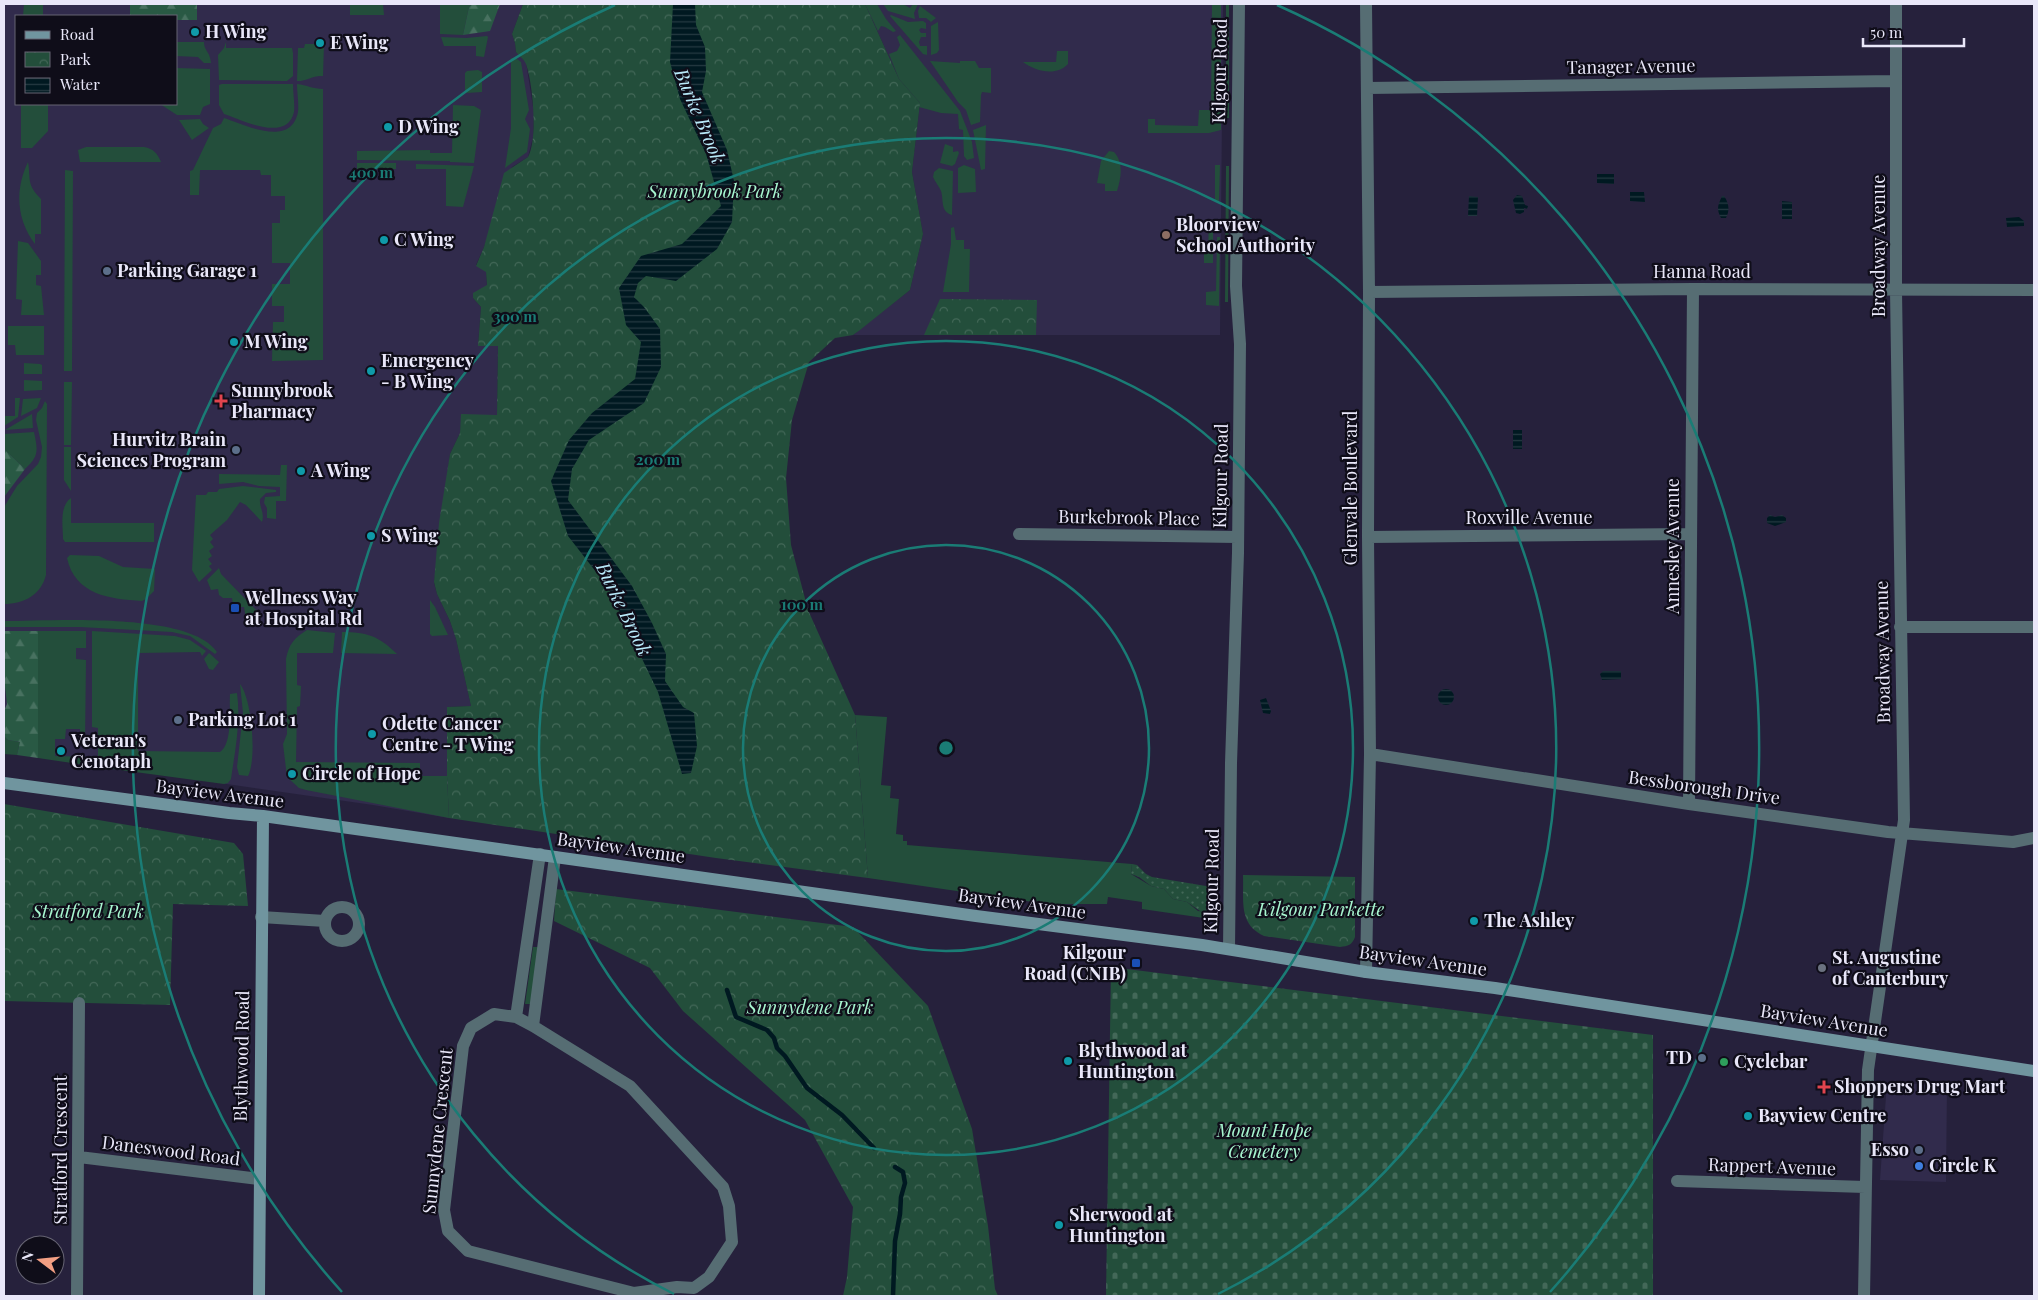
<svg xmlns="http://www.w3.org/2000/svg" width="2038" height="1300" font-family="'Playfair Display',serif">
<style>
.built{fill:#312b4c;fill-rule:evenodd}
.grass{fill:#234e3b}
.forest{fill:url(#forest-firs)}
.cemetery{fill:url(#cemetery-stones)}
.park{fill:url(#park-crowns)}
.garden{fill:url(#garden-dots)}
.water{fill:url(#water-rules)}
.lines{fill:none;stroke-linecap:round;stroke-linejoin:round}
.stream{stroke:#001921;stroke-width:4.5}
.street{stroke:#566d73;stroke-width:12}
.secondary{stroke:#70959f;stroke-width:12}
.ring{fill:none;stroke:#1a7c75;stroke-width:2.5}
.culture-dot{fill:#0f9aa8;stroke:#0f0d19;stroke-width:2}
.education-dot{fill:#8d6e63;stroke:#0f0d19;stroke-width:2}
.service-dot{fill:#5c6f8a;stroke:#0f0d19;stroke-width:2}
.health-dot{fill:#e0444e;stroke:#0f0d19;stroke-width:2}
.transit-dot{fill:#1a4fb4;stroke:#0f0d19;stroke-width:2}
.worship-dot{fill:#6b7280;stroke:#0f0d19;stroke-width:2}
.leisure-dot{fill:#2e9e5b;stroke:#0f0d19;stroke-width:2}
.shop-dot{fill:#3f7fe0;stroke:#0f0d19;stroke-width:2}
.labels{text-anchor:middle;stroke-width:4.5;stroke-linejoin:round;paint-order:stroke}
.poi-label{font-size:18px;font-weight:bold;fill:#e9e7f9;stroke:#0f0d19;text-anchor:start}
.street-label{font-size:18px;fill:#e9e7f9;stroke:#0f0d19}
.park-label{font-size:18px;font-style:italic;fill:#a8f7d1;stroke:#0f0d19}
.water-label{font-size:19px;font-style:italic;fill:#b8eafa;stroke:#0f0d19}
.centre{fill:#1a7c75;stroke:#0f0d19;stroke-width:2.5}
.ring-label{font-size:15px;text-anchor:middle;font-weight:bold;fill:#1a7c75;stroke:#0f0d19;stroke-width:4.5;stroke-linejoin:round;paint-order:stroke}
</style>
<defs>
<pattern id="forest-firs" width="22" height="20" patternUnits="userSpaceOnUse" patternTransform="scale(1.25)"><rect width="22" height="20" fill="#295944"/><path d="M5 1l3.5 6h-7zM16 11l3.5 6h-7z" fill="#487160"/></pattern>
<pattern id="cemetery-stones" width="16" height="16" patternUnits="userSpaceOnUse" patternTransform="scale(1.25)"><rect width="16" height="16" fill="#234e3b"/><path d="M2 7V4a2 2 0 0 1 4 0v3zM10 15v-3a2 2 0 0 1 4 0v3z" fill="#436858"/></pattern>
<pattern id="park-crowns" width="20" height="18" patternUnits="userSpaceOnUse" patternTransform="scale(1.25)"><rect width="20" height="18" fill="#234e3b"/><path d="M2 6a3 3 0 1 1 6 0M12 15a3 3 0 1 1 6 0" fill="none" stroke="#436858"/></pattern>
<pattern id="garden-dots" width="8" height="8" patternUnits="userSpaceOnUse" patternTransform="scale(1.25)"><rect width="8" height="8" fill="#234e3b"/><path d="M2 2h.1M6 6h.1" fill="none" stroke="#436858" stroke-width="1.8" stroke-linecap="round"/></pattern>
<pattern id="water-rules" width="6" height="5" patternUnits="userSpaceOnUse" patternTransform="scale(1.25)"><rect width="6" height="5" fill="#001921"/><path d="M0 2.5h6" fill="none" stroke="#253a42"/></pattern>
</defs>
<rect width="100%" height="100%" fill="#26213c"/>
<path class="built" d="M4 4H523L512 34 515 43 516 52 526 62 534 113 533 137 528 157 512 167 484 247 476 265 486 271 487 286 473 298 481 307 478 345 498 346 497 415H462L460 433 450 454 434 583 437 594 450 621 456 639 471 706 447 707V776L449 818 373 805 4 752ZM16 16H176V104H16Z
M865 4H1223L1220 335H853L910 290 923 234 912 172 920 103 899 79Z
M1887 1082 1947 1086 1946 1182 1880 1180Z"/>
<path class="grass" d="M24 4H43V16H23Z
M350 4H383L384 15H350Z
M440 4H472L469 7 463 35 440 34Z
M865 4H877L886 19 896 31 893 32 885 27 881 26 878 31Z
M883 4H903L910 8 913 4H918L914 13 915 19 888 11Z
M1212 4H1221V130L1209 133H1148V119H1155V125L1198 126 1199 110H1211Z
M1226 4H1229V118H1226Z
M920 6 936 18 931 22 926 18H919L918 11Z
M891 15 908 22 923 21 926 23V29L921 28 919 30 921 33H926V37H921L919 42 920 46H927V55L923 54 890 16Z
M938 22 939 50 937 53 931 55V26Z
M900 35 960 111 972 142 974 158 967 160 964 156 963 130 959 129 958 114 941 113 919 107 920 103 899 79 889 54 897 51 900 45 897 37Z
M487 36 488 37 484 57 476 56V46H444L441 37 466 38Z
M176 42H204C204 51 210 51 211 63H204L198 57 176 56Z
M226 42V48H292L293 53V76L287 81H283L219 80 218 55 224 48Z
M305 44H324L323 76C313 75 308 81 297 81L298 48H304Z
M1057 51H1068V64C1056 77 1035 71 1023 62H1056Z
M511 58 517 59 521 62 529 110 525 119 530 129 527 152 505 168 511 128Z
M930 61 960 63V61H975L979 68H991V93L982 92 981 95 980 122 971 125 966 110 958 102Z
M176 68 210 69V104L203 107 200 115H177L160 104H176Z
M478 70 482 72V92L467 93 465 92V73L467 71Z
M222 84H293C293 93 295 104 294 112 287 143 242 120 224 114L219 105V85Z
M297 84C307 85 313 89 323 89V360L272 361 273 322H284V306H272V284H290V263H272V223H280V210H285V196H271V175H261L260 170H200L199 195H190V171L193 170 213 128 221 124 224 118C245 125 291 148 298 112 299 103 297 93 297 84Z
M21 104H48V131L32 148H21Z
M453 105 474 106 481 110 474 163 450 162V161L357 160V151L430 150V153H452Z
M200 119 203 124 209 128 192 140 179 120Z
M986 125 985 169 981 170 973 130Z
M945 144 953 147V152L958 151 959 153 955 164 952 166 940 163Z
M86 147H144C154 149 157 153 161 162H80L78 150Z
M1109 151 1114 152C1124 163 1121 178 1117 191H1105V184L1097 183 1101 161Z
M28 162C31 179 26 184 41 199V234H35V244C16 219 15 189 28 162Z
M357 163H396V169H357Z
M416 164 474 166 463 207 446 206V169H416Z
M964 165 975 169 976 192 958 193V168Z
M1215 165H1220L1219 202H1215Z
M1226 166H1229L1228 302H1225Z
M939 168 953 171 952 215C940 211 944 201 941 191 939 186 935 182 933 177L934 172Z
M65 170 73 171 72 371H64Z
M1209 221H1213V263H1204V251H1208Z
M954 227 956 240H964V249H970L969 292H943L951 244V228Z
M1217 237H1220L1219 306 1206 305V292L1216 291Z
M18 241 28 243 41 261V275H36V285L41 286 44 315H21L22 300 16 299Z
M8 326H44V355H16L15 345H8Z
M24 363 40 364 42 365V374H24Z
M24 380 42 381V390L24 391Z
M64 382H72L71 445H64Z
M15 398H20L18 417 4 426V416H15Z
M41 398 37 408 21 416 23 399Z
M45 401 47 404 46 575C41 595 24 604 4 604V507L17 486 38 464 41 457 42 447 36 420 37 413 42 408Z
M32 414 33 428 5 430Z
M34 432C38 451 39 456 25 469L4 449V434Z
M64 447H71V491L64 480Z
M281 465H287L286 501H276V519L267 518V508L264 503 265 497 280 496V487L259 486 243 482 219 484V474L280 475Z
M243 486 276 490V492L266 493 260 499C259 507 265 513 262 522L246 505 240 502 227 520 210 535 213 539 210 542 214 547 209 551 212 556 208 559 212 564 209 566 212 570 199 582 192 570 196 495H206L208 492H217L219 489Z
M71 498V523H154V542H65L63 539C63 527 59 506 71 498Z
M70 555 99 556 123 567 155 569 154 591 146 599 142 601C110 599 75 595 67 558Z
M219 568 221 574 261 615 253 623 246 619 244 607H237L233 605 232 598H223L219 595 218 589 211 590 207 580Z
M430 600 435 607 448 635 432 636 430 634Z
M4 621C50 621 190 611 217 652L215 654 190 636 172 632 80 627H4Z
M307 630 335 633 333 653H297V685L301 686 300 706 297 707 296 762 420 763V776H447L449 818 306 790 299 788 287 777 283 744 287 734 286 659C289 644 294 638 307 630Z
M38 631H86V648H76V659L86 660 85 743H80V729H66L65 739H55V756L91 757 92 766 38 758Z
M92 631 175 636 190 640 206 651 202 656 200 652 138 653V751L220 752C233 744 229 708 230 694L237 693C241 722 235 751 231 779L228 783 224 784 98 767V728L92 727Z
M342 632C367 632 379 636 397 654L341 653Z
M209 653 219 662 213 670 209 669 204 659Z
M240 684C252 699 257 759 248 776L239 775 237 767 243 713Z
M855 715 887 717 881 785 891 786 890 798 899 799 896 834 903 835V841H907V845L1132 864 1131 874 1151 886 1164 889 1173 899 1187 902 1198 911 1207 912 1212 908 1204 918 1142 909V902L1108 897 1107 904H1046L868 878Z
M4 736 8 740 20 742 17 755 4 754Z
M533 947H538L531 1004H525Z"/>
<path class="forest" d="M130 4H197V20H176V16H130Z
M472 4H500L490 31 463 35 469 7Z
M4 449 25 469 4 497Z
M4 631H38V758L17 755 20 742 8 740 4 736V711L7 704 4 678Z"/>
<path class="cemetery" d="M1111 967 1653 1035V1296H1106Z"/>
<path class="park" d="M523 4H865L899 79 920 103 912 172 923 234 910 290 860 330 853 335 835 338 809 362 792 420 786 478 791 545 808 610 855 715 868 878 716 858 449 818 447 776V707L471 706 456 639 450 621 437 594 434 582 439 523 450 454 460 433 461 414 497 415 498 346H478L481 307 473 298V293L487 285 486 272 476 266 484 247 504 173 528 157C538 139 533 84 526 64 524 59 519 56 516 52L515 43 512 34Z
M940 299 1037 300 1036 335H924Z
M4 804 234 843 243 854 248 906 173 904 170 1005 4 1001Z
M1243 875 1355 877V937C1352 945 1348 946 1340 947L1264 936C1238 924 1244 901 1243 875Z
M556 889 853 927 928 1006 972 1129 988 1226 995 1289 998 1296H843L847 1277 853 1207 805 1120 683 1011 650 968 554 921Z"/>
<path class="garden" d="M1132 864 1137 865 1146 874 1152 877 1212 887V908L1203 913 1187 902 1173 899 1164 889 1151 886 1139 877 1131 874Z"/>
<path class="water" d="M673 4H695L696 25 705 47 706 71 702 92 727 150 734 181 732 222 717 249 676 281 646 276 638 283 634 297 644 307 660 329 661 367 644 403 589 440 572 469 568 500 632 586 652 623 666 654 665 681 683 707 694 713 697 746 691 773 682 774 658 692 607 586 568 536 551 481 569 440 592 413 635 379 641 342 626 325 619 288 641 256 682 244 721 206 706 154 680 99 670 62Z
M1597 174H1614V184L1597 183Z
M1630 192H1644L1645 202 1630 201Z
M1517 195 1522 196 1525 205 1528 206 1527 209 1524 208V212L1520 214 1516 213 1513 200Z
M1469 196 1478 197 1477 216H1468Z
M1722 196H1724C1729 203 1730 210 1726 218H1721C1716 209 1718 205 1722 196Z
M1782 201 1792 202V219H1782Z
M2019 217 2024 221V226L2007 227 2006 218Z
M1513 430H1522V449H1513Z
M1770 515 1775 517 1782 515 1786 518V522L1775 526 1767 523V518Z
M1603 671H1621V679L1602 680 1600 674Z
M1438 697a8 8 0 1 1 16 0a8 8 0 1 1-16 0Z
M1266 698 1271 711 1270 714 1263 713 1260 700Z"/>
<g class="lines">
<path class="stream" d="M727 990 736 1017 767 1030 774 1038 777 1048 785 1056 807 1088 842 1115 874 1148
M893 1296 895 1241 900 1214 901 1197 905 1183 903 1172 895 1167"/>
<path class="street" d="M1366 4 1369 292 1368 537 1370 754 1366 972
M1367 88 1895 81
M1369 292 1693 289 2034 290
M1019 534 1238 537
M1368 537 1690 534
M1900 627H2034
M1370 754 1689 804 1888 832 2013 842 2034 838
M1689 804 1693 289
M325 924a17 17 0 1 1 34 0a17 17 0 1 1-34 0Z
M261 917 325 921
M1229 949 1231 763 1238 553 1240 344 1236 286 1239 4
M494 1014 516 1017 533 1026 630 1086 723 1187 729 1206 732 1242 709 1277 694 1288 677 1287 634 1293 468 1251 448 1231 444 1210 463 1046 471 1028Z
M516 1017 540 854
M533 1026 555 857
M79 1157 259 1179
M1677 1181 1865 1187
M77 1296 79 1003
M1864 1296 1868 1070 1904 820 1896 291V4"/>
<path class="secondary" d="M4 783 229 813 263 816 976 916 1202 945 1366 972 1495 988 2034 1071
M259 1296 263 816"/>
</g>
<g class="ring">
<circle cx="946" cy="748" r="203"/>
<circle cx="946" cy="748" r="407"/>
<path d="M674 1294A610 610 0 1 1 1218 1294"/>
<path d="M342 1292A813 813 0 0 1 615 5M1277 5A813 813 0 0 1 1550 1292"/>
</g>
<g class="culture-dot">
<circle cx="195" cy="32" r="5"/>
<circle cx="320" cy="43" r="5"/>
<circle cx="388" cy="127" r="5"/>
<circle cx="384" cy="240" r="5"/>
<circle cx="234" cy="342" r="5"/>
<circle cx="371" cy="371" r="5"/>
<circle cx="301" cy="471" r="5"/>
<circle cx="371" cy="536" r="5"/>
<circle cx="372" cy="734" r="5"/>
<circle cx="61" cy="751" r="5"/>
<circle cx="292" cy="774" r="5"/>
<circle cx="1474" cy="921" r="5"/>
<circle cx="1068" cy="1061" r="5"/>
<circle cx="1748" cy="1116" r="5"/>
<circle cx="1059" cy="1225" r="5"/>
</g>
<circle class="education-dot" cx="1166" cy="235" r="5"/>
<g class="service-dot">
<circle cx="107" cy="271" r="5"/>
<circle cx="236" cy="450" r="5"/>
<circle cx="178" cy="720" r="5"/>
<circle cx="1702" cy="1058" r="5"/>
<circle cx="1919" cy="1150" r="5"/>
</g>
<g class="health-dot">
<path d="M218.5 393.5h5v5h5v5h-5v5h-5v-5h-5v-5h5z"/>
<path d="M1821.5 1079.5h5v5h5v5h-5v5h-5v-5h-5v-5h5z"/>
</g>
<g class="transit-dot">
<rect x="230" y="603" width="10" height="10" rx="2.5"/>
<rect x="1131" y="958" width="10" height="10" rx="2.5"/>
</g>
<circle class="worship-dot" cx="1822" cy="968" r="5"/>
<circle class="leisure-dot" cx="1724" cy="1062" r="5"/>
<circle class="shop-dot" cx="1919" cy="1166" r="5"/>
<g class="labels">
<g class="poi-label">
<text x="205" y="38">H Wing</text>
<text x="330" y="49">E Wing</text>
<text x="398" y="133">D Wing</text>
<text x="1176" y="231">Bloorview<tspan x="1176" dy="21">School Authority</tspan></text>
<text x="394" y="246">C Wing</text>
<text x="117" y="277">Parking Garage 1</text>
<text x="244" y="348">M Wing</text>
<text x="381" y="367">Emergency<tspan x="381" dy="21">- B Wing</tspan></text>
<text x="231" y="397">Sunnybrook<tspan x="231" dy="21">Pharmacy</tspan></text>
<text x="226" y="446" text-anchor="end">Hurvitz Brain<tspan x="226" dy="21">Sciences Program</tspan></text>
<text x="311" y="477">A Wing</text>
<text x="381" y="542">S Wing</text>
<text x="245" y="604">Wellness Way<tspan x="245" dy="21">at Hospital Rd</tspan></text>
<text x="188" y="726">Parking Lot 1</text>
<text x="382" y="730">Odette Cancer<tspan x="382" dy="21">Centre - T Wing</tspan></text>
<text x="71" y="747">Veteran's<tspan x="71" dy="21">Cenotaph</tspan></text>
<text x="302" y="780">Circle of Hope</text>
<text x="1484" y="927">The Ashley</text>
<text x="1126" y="959" text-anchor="end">Kilgour<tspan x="1126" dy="21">Road (CNIB)</tspan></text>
<text x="1832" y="964">St. Augustine<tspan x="1832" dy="21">of Canterbury</tspan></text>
<text x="1078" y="1057">Blythwood at<tspan x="1078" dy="21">Huntington</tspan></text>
<text x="1692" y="1064" text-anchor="end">TD</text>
<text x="1734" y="1068">Cyclebar</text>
<text x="1834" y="1093">Shoppers Drug Mart</text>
<text x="1758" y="1122">Bayview Centre</text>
<text x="1909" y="1156" text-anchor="end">Esso</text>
<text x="1929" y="1172">Circle K</text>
<text x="1069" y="1221">Sherwood at<tspan x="1069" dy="21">Huntington</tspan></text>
</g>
<g class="street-label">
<text transform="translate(1631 67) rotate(-1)" y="6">Tanager Avenue</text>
<text transform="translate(1220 71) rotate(-89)" y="6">Kilgour Road</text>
<text transform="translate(1879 246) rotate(-90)" y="6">Broadway Avenue</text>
<text x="1702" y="278">Hanna Road</text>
<text transform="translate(1221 476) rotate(-89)" y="6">Kilgour Road</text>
<text transform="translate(1351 488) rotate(-90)" y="6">Glenvale Boulevard</text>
<text transform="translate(1129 518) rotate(1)" y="6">Burkebrook Place</text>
<text x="1529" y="524">Roxville Avenue</text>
<text transform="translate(1673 546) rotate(-90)" y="6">Annesley Avenue</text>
<text transform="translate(1883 652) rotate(-91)" y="6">Broadway Avenue</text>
<text transform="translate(1704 788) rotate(8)" y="6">Bessborough Drive</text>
<text transform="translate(220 794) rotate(7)" y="6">Bayview Avenue</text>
<text transform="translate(621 848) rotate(8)" y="6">Bayview Avenue</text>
<text transform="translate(1212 881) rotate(-89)" y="6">Kilgour Road</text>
<text transform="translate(1022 904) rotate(8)" y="6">Bayview Avenue</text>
<text transform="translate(1423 961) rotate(8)" y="6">Bayview Avenue</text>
<text transform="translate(1824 1021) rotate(9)" y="6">Bayview Avenue</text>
<text transform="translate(242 1056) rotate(-89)" y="6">Blythwood Road</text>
<text transform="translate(438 1131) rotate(-84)" y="6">Sunnydene Crescent</text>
<text transform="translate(61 1150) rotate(-90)" y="6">Stratford Crescent</text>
<text transform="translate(171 1151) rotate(7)" y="6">Daneswood Road</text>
<text transform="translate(1772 1167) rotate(2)" y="6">Rappert Avenue</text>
</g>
<g class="park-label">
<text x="715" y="198">Sunnybrook Park</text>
<text x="1321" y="916">Kilgour Parkette</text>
<text x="88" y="918">Stratford Park</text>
<text x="810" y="1014">Sunnydene Park</text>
<text x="1264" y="1137">Mount Hope<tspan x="1264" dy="21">Cemetery</tspan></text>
</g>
<g class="water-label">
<text transform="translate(700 116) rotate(67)" y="7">Burke Brook</text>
<text transform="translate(624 609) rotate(64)" y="7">Burke Brook</text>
</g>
</g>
<circle cx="946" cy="748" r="8" class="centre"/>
<g class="ring-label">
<text x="371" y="178">400 m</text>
<text x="515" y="322">300 m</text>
<text x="658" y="465">200 m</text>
<text x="802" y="610">100 m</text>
</g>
<rect width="2038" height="1300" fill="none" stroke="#e9e7f9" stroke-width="10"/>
<rect x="15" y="15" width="162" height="90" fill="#0f0d19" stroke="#666473"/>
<rect x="25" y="31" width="25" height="8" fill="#70959f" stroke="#666473"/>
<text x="60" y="40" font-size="15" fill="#e9e7f9">Road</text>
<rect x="25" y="52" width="25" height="15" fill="url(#park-crowns)" stroke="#666473"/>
<text x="60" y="65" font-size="15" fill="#e9e7f9">Park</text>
<rect x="25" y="78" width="25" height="15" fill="url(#water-rules)" stroke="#666473"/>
<text x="60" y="90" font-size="15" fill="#e9e7f9">Water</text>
<g transform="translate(40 1260) rotate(286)"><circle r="24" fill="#0f0d19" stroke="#666473"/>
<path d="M0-4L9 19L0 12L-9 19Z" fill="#f39f83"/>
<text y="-8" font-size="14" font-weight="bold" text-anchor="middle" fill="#e9e7f9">N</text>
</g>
<path d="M1863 38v8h101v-8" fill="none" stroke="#e9e7f9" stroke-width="2.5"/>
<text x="1870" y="38" font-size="15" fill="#e9e7f9" stroke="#0f0d19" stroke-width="4" paint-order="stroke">50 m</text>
</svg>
